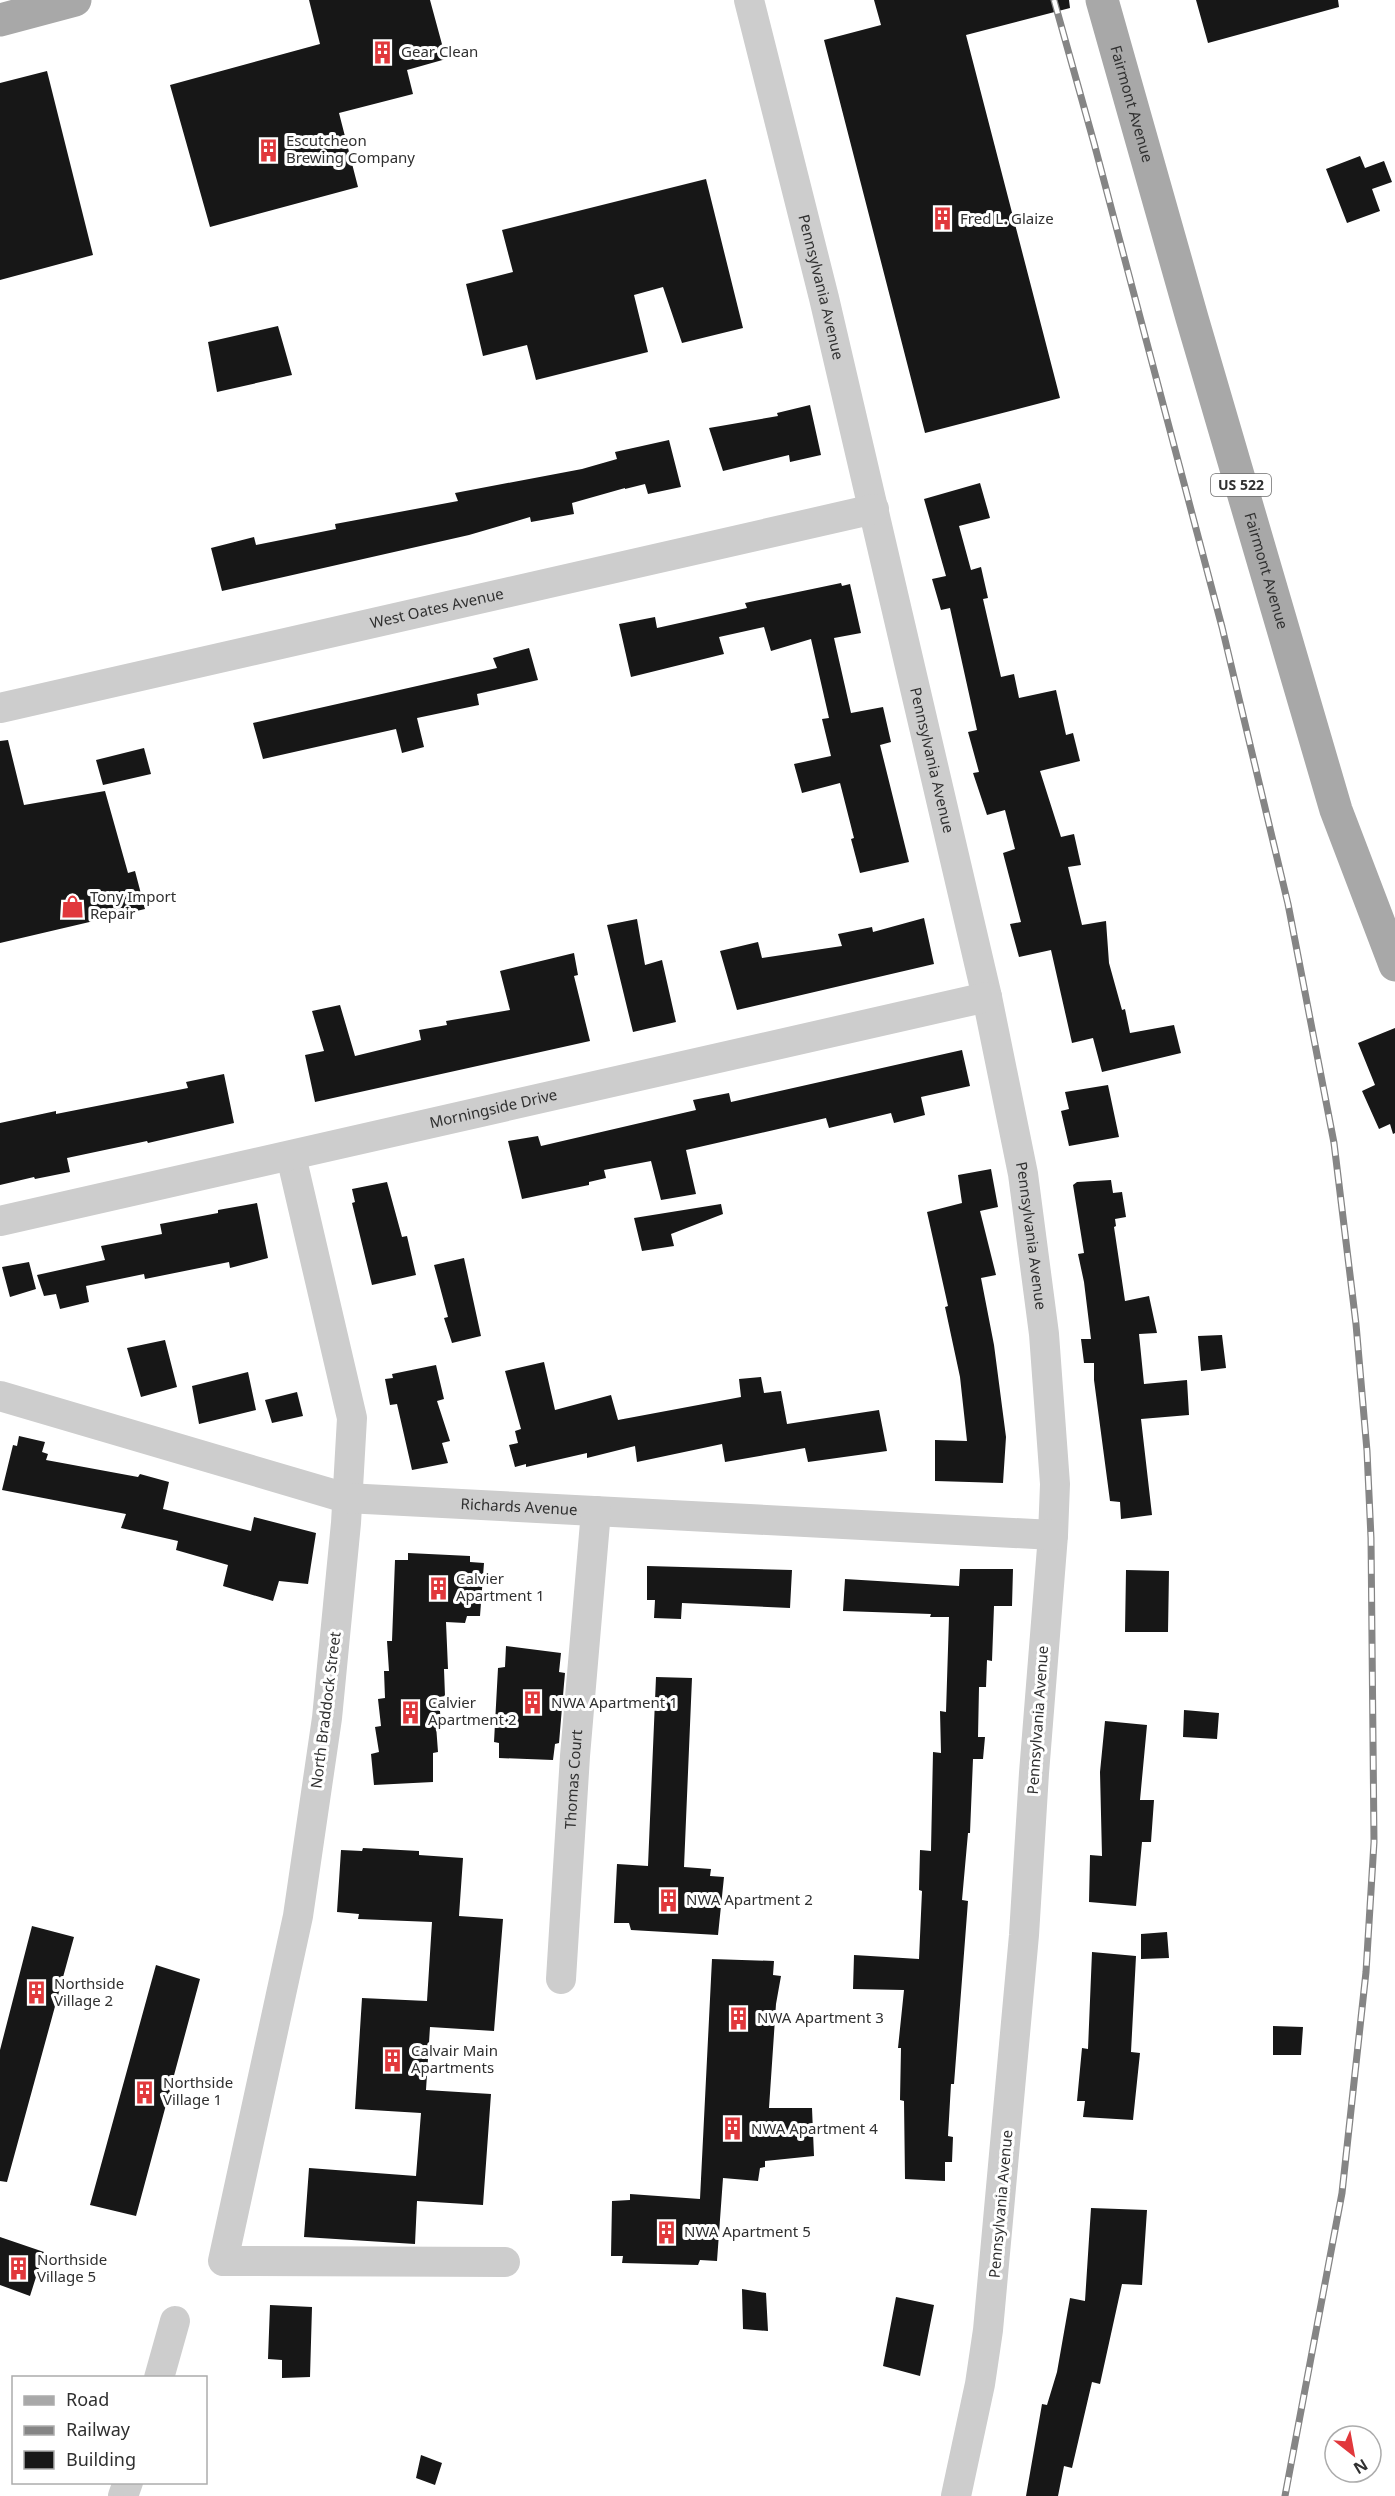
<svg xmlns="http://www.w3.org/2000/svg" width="1395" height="2496" font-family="'Noto Sans',sans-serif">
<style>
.building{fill:#171717}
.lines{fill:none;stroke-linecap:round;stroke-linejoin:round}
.minor{stroke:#cdcdcd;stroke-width:30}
.primary{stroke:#a8a8a8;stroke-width:33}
.rail-casing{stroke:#858585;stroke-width:7}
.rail{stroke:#fff;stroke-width:4.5;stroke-dasharray:14;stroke-linecap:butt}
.labels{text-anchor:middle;stroke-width:6;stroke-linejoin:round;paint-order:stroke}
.shield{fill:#fff;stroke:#6e6e6e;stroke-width:1.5}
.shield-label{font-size:14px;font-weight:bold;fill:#303030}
.poi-label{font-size:15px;fill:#303030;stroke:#fff;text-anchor:start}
.street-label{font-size:15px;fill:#303030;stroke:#fff}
</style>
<rect width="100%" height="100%" fill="#fff"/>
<path class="building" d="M309 0H430L446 59 407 70 413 94 339 113 358 187 210 227 170 85 320 44Z
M874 0H1069L1070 8 966 35 1060 398 925 433 824 40 881 25Z
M1196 0H1338L1339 7 1208 43Z
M47 71 93 255 0 280V83Z
M1360 156 1365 168 1384 161 1392 182 1372 189 1380 211 1347 223 1326 169Z
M706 179 743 328 682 343 663 287 634 295 648 352 536 380 527 345 483 356 466 284 513 272 502 230Z
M278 326 292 375 217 392 208 342Z
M810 405 821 455 790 462 789 455 723 471 709 428 778 416 777 413Z
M669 440 681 487 648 494 645 484 625 489V488L572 503 574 514 531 522 530 517 469 535 222 591 211 548 254 537 256 545 336 529 335 524 458 501 455 493 582 469 617 459 615 452Z
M980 483 990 518 959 526 971 570 981 567 988 598 983 599 1001 677 1014 674 1019 698 1056 690 1066 735 1073 733 1080 761 1040 771 1061 837 1074 834 1081 865 1068 867 1082 925 1106 921 1109 963 1122 1010 1125 1009 1130 1033 1174 1025 1181 1053 1102 1072 1093 1038 1072 1043 1051 950 1019 957 1010 924 1021 922 1003 853 1015 849 1005 810 987 815 973 773 979 772 968 732 977 730 950 608 941 610 932 579 946 576 924 499Z
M841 583 842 586 850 584 861 633 834 638 851 713 883 707 891 742 880 745 909 862 860 873 851 839 854 838 840 783 802 793 794 764 831 756 822 719 829 718 811 639 771 651 764 627 719 637 724 654 631 677 619 624 655 617 657 628 747 608 745 603Z
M529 648 538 680 477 694 479 705 417 718 424 747 402 753 396 729 263 759 253 723 497 668 493 658Z
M8 740 24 805 105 791 128 873 135 871 145 909 0 943V741Z
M144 748 151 774 103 785 96 760Z
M924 918 934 964 737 1010 720 951 758 942 762 958 842 946 838 934 872 927 873 932Z
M637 919 645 965 662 960 676 1022 633 1032 607 925Z
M574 953 578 975 574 976 590 1041 315 1102 305 1055 324 1051 312 1011 340 1005 355 1056 421 1040 419 1030 447 1025 446 1021 510 1010 500 971Z
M1395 1028V1133L1393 1134 1390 1124 1379 1129 1362 1091 1375 1085 1358 1043Z
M962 1050 970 1086 921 1097 925 1115 894 1123 891 1113 829 1128 826 1118 686 1150 696 1194 661 1200 651 1161 604 1170 606 1178 589 1182V1185L522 1199 508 1141 538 1136 541 1146 696 1110 693 1100 729 1093 731 1102Z
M224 1074 234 1123 148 1143 147 1141 67 1158 70 1172 35 1179 34 1177 0 1185V1123L56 1111V1114L188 1088 186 1082Z
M1108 1085 1119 1137 1069 1146 1061 1111 1069 1109 1065 1092Z
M991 1169 998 1207 980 1211 996 1275 981 1278 994 1345 1006 1437 1003 1483 935 1481V1440L967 1441 960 1377 945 1307 948 1306 927 1212 962 1203 958 1175Z
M1111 1180 1113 1193 1122 1192 1126 1217 1115 1219 1116 1226 1114 1227 1125 1301 1149 1296 1157 1333 1139 1334 1144 1384 1187 1380 1189 1415 1141 1419 1152 1515 1121 1519 1120 1502 1110 1501 1094 1380V1363H1084L1081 1339H1091L1084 1282 1078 1254 1084 1253 1073 1185 1077 1182Z
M387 1182 402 1237 407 1236 416 1275 372 1285 352 1203 355 1202 352 1189Z
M257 1203 268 1258 230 1268 229 1262 145 1279 144 1274 86 1286 89 1302 60 1309 56 1294 44 1296 37 1275 105 1260 101 1246 162 1234 160 1224 218 1213V1210Z
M721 1204 723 1214 671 1234 674 1246 642 1251 634 1218Z
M464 1258 481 1336 452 1343 444 1318 448 1317 434 1265Z
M29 1262 36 1289 10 1297 2 1267Z
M1222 1335 1226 1368 1201 1371 1198 1336Z
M165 1340 177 1387 141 1397 127 1348Z
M544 1362 555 1410 611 1395 618 1420 741 1397 739 1379 761 1377 764 1393 781 1391 787 1424 879 1410 887 1451 808 1462 805 1448 725 1462 722 1444 637 1462 635 1446 587 1458V1453L526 1467V1464L515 1467 509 1445 518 1443 515 1431 521 1429 505 1371Z
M436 1365 444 1399 437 1401 450 1441 442 1443 448 1463 412 1470 397 1404 390 1405 385 1379 393 1378 392 1374Z
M248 1372 256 1410 199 1424 192 1386Z
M297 1392 303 1416 272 1423 265 1400Z
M19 1436 45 1442 42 1452 48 1454 46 1460 138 1477 140 1474 169 1482 163 1509 251 1531 254 1517 316 1533 308 1584 279 1581 273 1601 223 1586 228 1565 176 1550 178 1541 121 1528 126 1514 2 1490 13 1445 17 1446Z
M408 1553 470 1556V1562L484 1563 480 1616H467L465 1623 446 1622 448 1669H444L445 1696 439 1697 441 1725H436L438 1752 433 1753V1782L374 1785 371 1754 379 1752 375 1727 381 1726 378 1699 385 1698 384 1671H389L387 1641H392L395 1560H408Z
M647 1566 792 1570 790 1608 682 1603 681 1619 654 1618 655 1600H647Z
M960 1569H1013L1012 1606H994L992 1661 987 1660 986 1687H979L978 1737H985L983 1759H973L970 1833H968L962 1900 968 1901 954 2084H951L948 2136 953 2137 952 2162H945V2181L905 2179 904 2101 900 2100 901 2048H898L904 1990 853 1989 854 1955 919 1959 922 1891 919 1890 920 1850 931 1851 933 1752 941 1753 940 1711 946 1712 949 1617H930L931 1614 843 1611 845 1579 959 1586Z
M1126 1570 1169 1571 1168 1632H1125Z
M506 1646 561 1653 559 1672 565 1673 564 1684 559 1743 555 1744 553 1760 499 1758V1743L494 1742 498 1668 505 1667Z
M656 1677 692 1678 684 1867 711 1869 710 1876 724 1877 718 1935 631 1930 629 1923H614L617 1864 648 1866Z
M1184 1710 1219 1713 1217 1739 1183 1737Z
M1105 1721 1147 1725 1140 1800H1154L1151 1842H1142L1136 1906 1089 1902 1090 1855 1102 1856 1100 1772Z
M363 1848 419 1851V1855L463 1858 459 1916 503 1919 494 2031 430 2027 426 2090 491 2094 483 2205 417 2201 415 2244 304 2237 309 2168 416 2176 421 2113 355 2109 362 1998 427 2001 432 1922 358 1919 359 1914 337 1912 341 1850 362 1851Z
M32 1926 74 1937 7 2182 0 2181V2050Z
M1167 1932 1169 1958 1141 1959V1934Z
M1092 1952 1136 1956 1131 2052 1140 2053 1133 2120 1083 2117 1085 2101H1077L1082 2048 1088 2049Z
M712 1959 774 1961 773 1975 781 1976 776 2004 769 2108H812L814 2156 765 2161V2167L760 2168 758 2181 723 2178 717 2261 700 2260 698 2265 622 2263 623 2256H611L612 2201 630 2200V2194L700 2199Z
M156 1965 200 1979 136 2216 90 2205Z
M1273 2026 1303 2027 1301 2055H1273Z
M1091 2208 1147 2210 1142 2285 1122 2284 1100 2384 1092 2382 1072 2468 1064 2466 1058 2496H1026L1042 2404 1047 2405 1057 2372 1070 2298 1085 2301Z
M0 2237 44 2252 30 2296 0 2285Z
M742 2289 766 2293 768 2331 743 2329Z
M896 2297 934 2305 920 2376 883 2366Z
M270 2305 312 2307 310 2377 282 2378V2360L268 2359Z
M421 2455 442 2463 435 2485 416 2478Z"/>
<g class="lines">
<g class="minor">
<path id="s1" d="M749 0 824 298 987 997 1023 1174 1044 1334 1055 1484 1053 1535 1034 1773 1024 1935 988 2330 980 2384 956 2496"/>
<path id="s2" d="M0 708 874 509"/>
<path d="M291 1156 352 1418 346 1523 327 1718 298 1916 223 2261 505 2262"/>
<path id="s3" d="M0 1221 987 997"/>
<path id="s4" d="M0 1396 346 1498 1053 1535"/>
<path id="s5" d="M561 1979 575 1756 596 1511"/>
<path d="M159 2378 175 2321"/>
<path d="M123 2496 128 2482"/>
</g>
<g class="primary">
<path id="s6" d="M1102 0 1192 318 1336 810 1395 965"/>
<path d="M0 20 75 0"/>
</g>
<defs>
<path id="rail" d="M1054 0 1094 143 1222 627 1288 904 1334 1143 1356 1324 1367 1451 1371 1538 1374 1842 1366 1972 1342 2193 1285 2496"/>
</defs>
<use href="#rail" class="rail-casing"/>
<use href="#rail" class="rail"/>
</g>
<defs>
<symbol id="building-bare" viewBox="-9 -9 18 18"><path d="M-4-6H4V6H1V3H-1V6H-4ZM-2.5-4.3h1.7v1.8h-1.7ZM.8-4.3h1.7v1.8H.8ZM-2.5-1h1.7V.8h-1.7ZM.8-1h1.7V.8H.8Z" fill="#e1383c" stroke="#fff" stroke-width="2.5" paint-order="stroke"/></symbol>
<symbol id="shop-bare" viewBox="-9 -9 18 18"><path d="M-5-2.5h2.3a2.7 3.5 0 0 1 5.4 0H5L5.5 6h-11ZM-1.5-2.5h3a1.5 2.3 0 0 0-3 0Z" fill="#e1383c" stroke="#fff" stroke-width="2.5" paint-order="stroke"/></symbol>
</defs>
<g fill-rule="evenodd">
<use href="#building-bare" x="366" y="36" width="33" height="33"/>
<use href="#building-bare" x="252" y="134" width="33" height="33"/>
<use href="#building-bare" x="926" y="202" width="33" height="33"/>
<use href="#shop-bare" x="56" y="890" width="33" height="33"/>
<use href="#building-bare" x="422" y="1572" width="33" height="33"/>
<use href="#building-bare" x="516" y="1686" width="33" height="33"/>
<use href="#building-bare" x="394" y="1696" width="33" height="33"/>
<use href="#building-bare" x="652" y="1884" width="33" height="33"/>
<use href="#building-bare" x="20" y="1976" width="33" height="33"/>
<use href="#building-bare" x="722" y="2002" width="33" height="33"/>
<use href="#building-bare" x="376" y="2044" width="33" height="33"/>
<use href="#building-bare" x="128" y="2076" width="33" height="33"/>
<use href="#building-bare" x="716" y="2112" width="33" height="33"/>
<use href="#building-bare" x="650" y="2216" width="33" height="33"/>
<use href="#building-bare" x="2" y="2252" width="33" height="33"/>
</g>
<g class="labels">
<rect class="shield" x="1211" y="474" width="60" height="22" rx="4.5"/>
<g class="shield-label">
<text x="1241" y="490">US 522</text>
</g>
<g class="poi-label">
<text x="401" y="57">Gear Clean</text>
<text x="286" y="146">Escutcheon<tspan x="286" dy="17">Brewing Company</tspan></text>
<text x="960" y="224">Fred L. Glaize</text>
<text x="90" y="902">Tony Import<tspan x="90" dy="17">Repair</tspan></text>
<text x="456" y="1584">Calvier<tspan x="456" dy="17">Apartment 1</tspan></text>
<text x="428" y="1708">Calvier<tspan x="428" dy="17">Apartment 2</tspan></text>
<text x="551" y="1708">NWA Apartment 1</text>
<text x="686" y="1905">NWA Apartment 2</text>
<text x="54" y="1989">Northside<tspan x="54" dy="17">Village 2</tspan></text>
<text x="757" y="2023">NWA Apartment 3</text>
<text x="411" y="2056">Calvair Main<tspan x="411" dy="17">Apartments</tspan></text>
<text x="163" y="2088">Northside<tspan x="163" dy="17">Village 1</tspan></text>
<text x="751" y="2134">NWA Apartment 4</text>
<text x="684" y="2237">NWA Apartment 5</text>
<text x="37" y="2265">Northside<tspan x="37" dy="17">Village 5</tspan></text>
</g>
<g class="street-label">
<text dy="5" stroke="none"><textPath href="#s6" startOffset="108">Fairmont Avenue</textPath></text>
<text dy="5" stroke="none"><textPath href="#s1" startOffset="296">Pennsylvania Avenue</textPath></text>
<text dy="5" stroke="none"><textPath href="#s6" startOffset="594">Fairmont Avenue</textPath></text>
<text dy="5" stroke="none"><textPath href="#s2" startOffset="448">West Oates Avenue</textPath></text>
<text dy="5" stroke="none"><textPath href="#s1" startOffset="782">Pennsylvania Avenue</textPath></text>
<text dy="5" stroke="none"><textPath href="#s3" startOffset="506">Morningside Drive</textPath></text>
<text dy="5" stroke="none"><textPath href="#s1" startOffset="1268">Pennsylvania Avenue</textPath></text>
<text dy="5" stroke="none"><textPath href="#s4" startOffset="534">Richards Avenue</textPath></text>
<text transform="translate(326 1710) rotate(-83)" y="5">North Braddock Street</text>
<text transform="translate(1038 1720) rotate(-86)" y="5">Pennsylvania Avenue</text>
<text dy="5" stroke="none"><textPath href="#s5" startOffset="200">Thomas Court</textPath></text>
<text transform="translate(1001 2204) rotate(-85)" y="5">Pennsylvania Avenue</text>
</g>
</g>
<rect x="12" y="2376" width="195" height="108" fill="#ffffff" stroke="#acacac" stroke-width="1.5"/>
<rect x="24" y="2396" width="30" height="9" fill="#a8a8a8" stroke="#acacac" stroke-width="1.5"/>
<text x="66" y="2406" font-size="18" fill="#303030">Road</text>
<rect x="24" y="2426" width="30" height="9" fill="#858585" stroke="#acacac" stroke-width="1.5"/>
<text x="66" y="2436" font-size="18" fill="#303030">Railway</text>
<rect x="24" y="2451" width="30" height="18" fill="#171717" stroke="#acacac" stroke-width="1.5"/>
<text x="66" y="2466" font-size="18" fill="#303030">Building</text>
<g transform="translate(1353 2454) rotate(149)"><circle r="28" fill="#ffffff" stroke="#acacac" stroke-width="1.5"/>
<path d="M0-4.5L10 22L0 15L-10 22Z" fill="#e1383c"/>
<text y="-9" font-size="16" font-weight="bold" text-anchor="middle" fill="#303030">N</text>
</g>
</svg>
